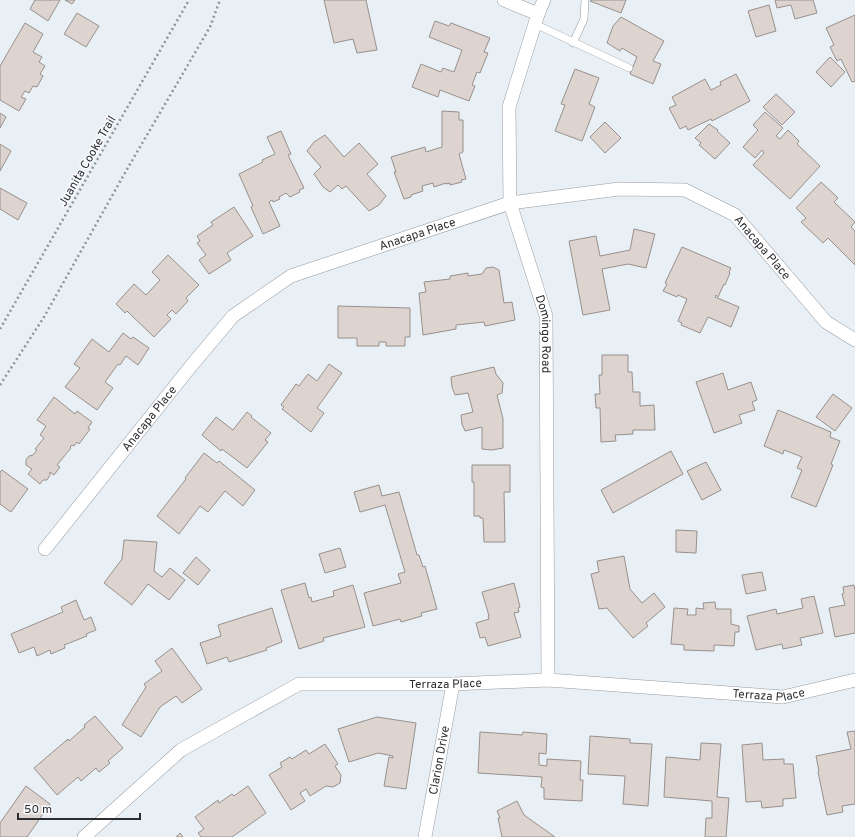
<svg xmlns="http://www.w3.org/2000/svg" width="855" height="837" font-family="Overpass,sans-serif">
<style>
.building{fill:#ddd4d0;stroke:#98908c}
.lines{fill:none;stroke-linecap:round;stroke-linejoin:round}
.service-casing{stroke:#969ca2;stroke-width:8}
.minor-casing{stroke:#969ca2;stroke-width:14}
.path{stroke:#8f9498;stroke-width:2.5;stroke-dasharray:2 3;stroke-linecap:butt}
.service{stroke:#fff;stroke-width:7}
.minor{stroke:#fff;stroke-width:13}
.labels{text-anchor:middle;stroke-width:3;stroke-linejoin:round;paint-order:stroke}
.street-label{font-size:12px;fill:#2b2d30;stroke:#f9fbfe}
</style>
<rect width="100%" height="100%" fill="#e8eff5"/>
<path class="building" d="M35 0H60L48 21 30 9Z
M65 0H75L72 4Z
M324 0H366L377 50 357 53 353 39 334 43Z
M591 0H626L621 13 590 1Z
M775 0H813L817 13 795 19 791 5 777 8Z
M769 5 776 31 756 37 748 11Z
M77 13 99 26 86 47 64 34Z
M855 15V81L852 82 841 59 837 61 830 47 834 45 826 28Z
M621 17 664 41 653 61 661 64 653 84 630 74 637 57 622 48 620 51 607 43 613 26Z
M435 21 449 26 451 23 490 38 484 52 488 53 480 73 477 72 472 85 475 86 469 101 440 90 438 97 412 87 421 64 441 72 443 68 454 72 462 50 429 37Z
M25 23 43 34 33 52 42 57 39 62 45 66 40 74 43 76 37 87 33 86 29 93 25 91 21 97 26 99 19 111 0 100V66Z
M830 57 845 72 831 87 816 72Z
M575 69 599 78 589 104 595 107 582 141 555 131 565 105 561 104Z
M736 74 750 101 712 121 711 119 688 130 686 126 680 129 669 108 676 105 672 97 705 79 711 90 721 85 720 82Z
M776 94 795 112 782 125 763 107Z
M442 111 459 112V120H463V152L459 154 466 179 461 180 462 182 450 185V183L446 184V183L434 187 433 183 422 186 423 191 411 195V197L404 199 394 172H396L391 157 425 147 426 152 442 147Z
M765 112 783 128 776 136 780 139 788 130 799 141 797 144 820 166 790 199 753 165 764 153 762 150 755 158 743 147 758 130 753 125Z
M0 113 6 117 0 128Z
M605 122 621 138 605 153 590 137Z
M709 124 718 130 717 131 730 143 715 159 699 145 701 143 695 138Z
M281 131 291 154 288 155 304 188 299 190 300 192 290 197 286 193 279 197 280 199 273 202 272 200 269 202 280 226 263 234 251 207 253 206 239 174 263 162 262 160 275 154 267 137Z
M325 135 344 157 359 143 378 164 367 174 386 196 379 205 369 211 346 186 342 189 338 185 330 192 323 187 314 174 321 167 307 151 314 142Z
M0 144 11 151 0 171Z
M821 182 838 198 834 202 855 222 851 227 855 231V265L828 238 823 243 801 222 806 218 796 208Z
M0 188 27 203 18 220 0 209Z
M234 207 253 236 227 253 231 260 209 274 199 260 206 255 197 243 200 241 197 236 213 225 211 222Z
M634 229 655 234 646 268 628 264 602 269 610 310 583 315 569 241 596 236 600 256 630 250Z
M682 247 731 268 729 272 730 273 725 285 724 284 718 297 716 295 715 297 739 307 731 327 708 317 700 333 681 325 682 323 678 321 687 299 678 295 677 297 663 291 667 284 665 283Z
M168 255 199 285 186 298 188 301 176 314 172 310 167 315 171 319 154 337 127 311 125 313 116 304 134 284 146 295 160 280 152 272Z
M493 267 499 270 504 303 512 302 515 320 485 326 484 322 456 325V329L423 335 419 293 426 292 424 282 450 279V276L468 273V276L482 274 486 268Z
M338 306 410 308V337H405V346H386V342H379V346H357V338H338Z
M123 333 131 339 133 337 149 348 138 365 126 356 120 365 118 364 105 382 113 388 97 410 65 387 80 368 74 364 92 339 109 352Z
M602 355H628V372H632L633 392H640V406L654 405 655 430H633V434L615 435 616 441 601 442 600 408H596L595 394H600L599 375H602Z
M329 364 342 373 317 408 324 413 311 432 282 409 284 407 281 405 296 384 299 386 308 374 317 381Z
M494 367 496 374 503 383 502 393 497 395 503 419V448L492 450 482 449V427L465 431 462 424 461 415 473 412 468 393 455 395 452 387 451 377Z
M723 373 728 390 751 382 757 400 752 402 755 410 739 415 742 423 714 433 696 382Z
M833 394 852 408 835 431 816 417Z
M54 397 75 414 77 411 92 422 88 428 90 429 79 444 77 442 74 446 72 445 70 447 71 448 57 465 60 467 54 475 50 472V475L47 480H43L40 484 28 474 32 469 26 465V460L29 456 33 455 37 450 35 449 44 438 40 435 46 426 37 420Z
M778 410 831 432 830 437 840 441 831 464 833 465 816 507 791 497 802 470 797 468 802 457 784 450 783 454 764 446Z
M247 412 252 416 251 417 271 433 265 440 268 442 247 468 222 449 221 451 202 435 216 417 233 430Z
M671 451 683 474 613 513 601 490Z
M204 453 217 463 219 461 255 490 243 506 225 491 208 512 200 506 179 534 157 516 186 479 185 478Z
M706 462 721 490 702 500 687 471Z
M472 465H510V492H504L505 542H484L483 518H480V516H474V482H472Z
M2 470 28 489 11 512 0 504V472Z
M379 485 382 496 399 492 417 555H419L423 567 425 566 437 609 421 613 422 616 401 622 400 619 373 626 364 593 401 583 398 574 405 572 385 505 360 512 354 492Z
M676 530 697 531 696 553 676 552Z
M124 540 157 542 154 571 162 577 170 568 185 580 169 600 148 584 132 605 104 583 122 559Z
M340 548 346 567 325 573 319 554Z
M624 556 630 589 642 603 654 593 665 607 646 623 648 626 633 638 607 608 599 609 591 574 599 572 597 561Z
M196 557 210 570 198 585 183 573Z
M762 572 766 590 746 594 742 575Z
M305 583 309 598 311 597 312 602 334 596 333 591 353 585 365 627 323 638 324 641 299 649 281 590Z
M514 583 520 607 518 608 519 612 514 613 521 637 488 646 485 637 480 638 476 623 489 619 488 616H489L482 592Z
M854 585 855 591V633L835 637 829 608 845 605 842 594 844 593 843 587Z
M814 596 823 633 800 638 802 645 783 649 782 644 756 650 747 616 776 609 777 614 803 608 801 599Z
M76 600 84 620 91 617 96 630 86 634 87 636 64 645 65 648 51 654 50 650 37 656 34 647 19 653 11 634 63 612 61 607Z
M715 602 716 609H731V624L739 626V632H735L734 646 714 645V651L684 650V645L671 644 674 608 688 609 687 615H696V608L704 609 703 603Z
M272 608 282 642 266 648 267 650 229 662 227 657 207 664 200 643 221 636 218 625Z
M172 648 202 689 182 703 176 696 160 707 141 737 122 725 146 687 144 684 162 671 155 661Z
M95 716 123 748 108 761 110 763 99 772 96 768 81 781 78 777 57 795 34 768 68 739 69 741 85 727 84 725Z
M377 717 416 723 406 789 384 786 389 757 393 758V756L378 753 349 762 338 729Z
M855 731V804L842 806 843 812 827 815 818 772 819 771 816 756 851 749 847 732Z
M480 732 522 735 523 732 547 734 546 754 539 753V765L547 766V759L581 761 580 780H583L582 801 544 799V788L541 787 542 777 478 773Z
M590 736 630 739V743L652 744 648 806 623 804 625 776 588 774Z
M701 743 721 744 717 797 729 798 726 837H705L706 818H712V801L664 797 666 757 700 760Z
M762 743 763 760 784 759V764H793L796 798 783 799V806L762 808 761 801 746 802 742 745Z
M325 744 338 764 335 766 341 775 340 783 333 787 326 786 310 796 306 789 300 793 305 801 291 810 269 775 282 767 280 763 290 757 292 759 306 750 309 754Z
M26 786 50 804 27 837H0V823Z
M248 786 266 813 232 837H201L198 833 204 829 195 817 218 800 219 803 232 794 234 796Z
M517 801 524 815 555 837H502L498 818H500L497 811Z
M180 833 183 837H176Z"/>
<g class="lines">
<defs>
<path id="service" d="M535 24 629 68
M573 43 584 19 585 0"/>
<g id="minor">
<path d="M504 0 538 14"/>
<path id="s1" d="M544 0 538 14 509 107 510 203 546 316 548 680"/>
<path id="s2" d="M45 549 191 366 233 316 291 276 510 203 619 189 685 190 735 215 826 322 855 340"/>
<path id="s3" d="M84 837 181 750 299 684H453L548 680 783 697 855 680"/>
<path id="s4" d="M425 837 453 684"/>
</g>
</defs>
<use href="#service" class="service-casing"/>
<use href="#minor" class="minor-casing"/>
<path class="path" d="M0 329 189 0
M0 385 44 317 126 171 210 27 220 0"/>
<use href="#service" class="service"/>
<use href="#minor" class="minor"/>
</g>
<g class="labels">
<g class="street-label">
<text transform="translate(87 161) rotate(-60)" y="4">Juanita Cooke Trail</text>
<text dy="4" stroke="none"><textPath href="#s2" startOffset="503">Anacapa Place</textPath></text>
<text dy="4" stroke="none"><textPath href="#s2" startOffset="875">Anacapa Place</textPath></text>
<text dy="4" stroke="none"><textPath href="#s1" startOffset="345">Domingo Road</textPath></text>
<text dy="4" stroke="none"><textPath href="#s2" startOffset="167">Anacapa Place</textPath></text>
<text dy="4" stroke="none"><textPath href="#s3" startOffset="412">Terraza Place</textPath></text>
<text dy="4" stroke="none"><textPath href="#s3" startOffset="736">Terraza Place</textPath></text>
<text dy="4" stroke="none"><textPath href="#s4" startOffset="78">Clarion Drive</textPath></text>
</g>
</g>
<path d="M18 813v6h122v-6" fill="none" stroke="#2b2d30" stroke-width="2"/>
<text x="24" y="813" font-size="12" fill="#2b2d30" stroke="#f9fbfe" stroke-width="3" paint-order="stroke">50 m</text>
</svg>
